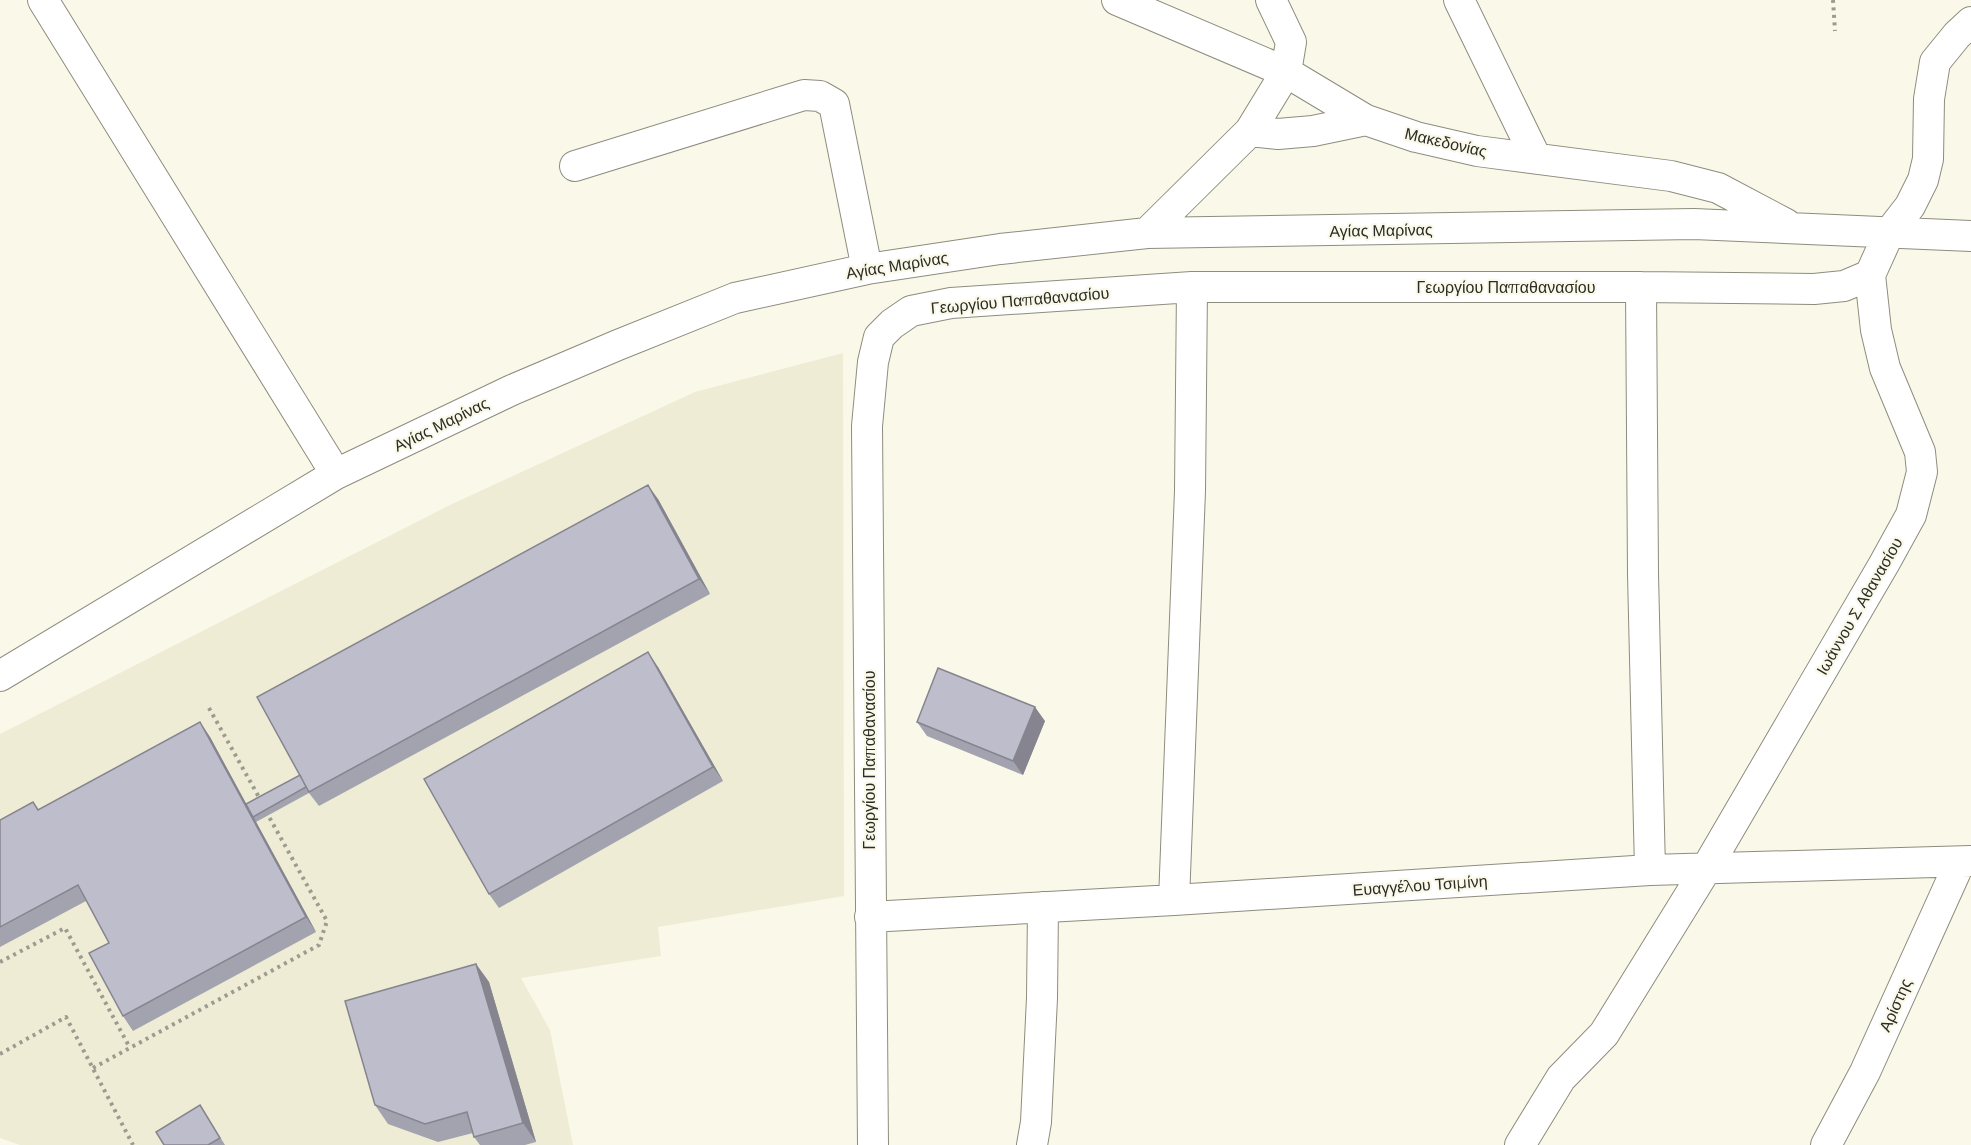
<svg xmlns="http://www.w3.org/2000/svg" width="1971" height="1145" font-family="Montserrat,sans-serif">
<style>
.built{fill:#efecd5}
.lines{fill:none;stroke-linecap:round;stroke-linejoin:round}
.minor-casing{stroke:#8e8c7e;stroke-width:32}
.path{stroke:#9b9b8f;stroke-width:4;stroke-dasharray:3 4.5;stroke-linecap:butt}
.minor{stroke:#fff;stroke-width:30}
.wall{fill:#a3a3af}
.shaded-wall{fill:#85848f}
.building{fill:#bebdcc;stroke:#85848f;stroke-width:1.5}
.labels{text-anchor:middle;stroke-width:4.5;stroke-linejoin:round;paint-order:stroke}
.street-label{font-size:16px;fill:#2c2c26;stroke:#faf9e9}
</style>
<rect width="100%" height="100%" fill="#faf9e9"/>
<path class="built" d="M843 353 844 896 658 927 661 956 521 978 550 1030 573 1145H20L0 1138V734L450 505 695 392Z"/>
<g class="lines">
<defs>
<path id="minor" d="M43 0 336 474
M1117 0 1286 72 1366 120 1416 137 1477 151 1671 176 1718 188 1786 224
M1459 0 1536 158
M1250 131 1278 134 1313 131 1366 120
M575 166 804 95 820 96 834 104 867 269
M1147 233 1250 131 1286 72 1291 42 1271 0
M1641 287 1643 574 1650 870
M0 676 336 474 512 390 618 345 735 298 867 269 1000 249 1147 233 1694 224 1971 236
M1174 900 1190 491 1192 287
M870 917 1174 900 1650 870 1971 861
M873 1145 867 426 873 362 879 337 892 324 911 311 951 303 1192 287H1641L1814 289 1844 286 1870 275
M1032 1145 1036 1122 1042 998 1043 907
M1520 1145 1561 1078 1604 1034 1706 869 1884 564 1911 515 1922 472 1920 452 1885 368 1876 330 1870 275 1889 233 1910 206 1923 180 1928 159 1929 99 1935 62 1957 35 1971 22
M1826 1145 1865 1072 1960 862"/>
</defs>
<use href="#minor" class="minor-casing"/>
<path class="path" d="M1833 0 1835 31
M209 708 260 799
M0 962 65 928 130 1048
M0 1054 66 1017 133 1145
M93 1068 319 945 327 921 268 815"/>
<use href="#minor" class="minor"/>
</g>
<path class="wall" d="M658 499 710 594 319 806 309 793 256 822 316 932 133 1031 123 1016 109 943 86 901 0 947V820L33 802 39 810 200 722 210 737 246 804 300 775Z
M658 667 723 781 499 908 489 894Z
M1045 721 1023 775 927 736 917 722Z
M476 964 489 982 536 1142 525 1145H480L474 1137 473 1133 438 1142 388 1124 375 1105Z
M200 1105 225 1145H164Z"/>
<path class="shaded-wall" d="M648 485 658 499 710 594 699 579Z
M648 652 658 667 723 781 713 767Z
M1035 707 1045 721 1023 775 1013 761Z
M200 722 210 737 316 932 306 917Z
M476 964 489 982 536 1142 523 1123Z"/>
<path class="building" d="M648 485 699 579 309 792 257 697Z
M648 652 713 767 489 894 424 779Z
M938 668 1035 707 1013 761 917 722Z
M200 722 306 917 123 1016 89 953 109 943 78 885 0 927V820L33 802 38 810Z
M300 775 306 787 253 817 246 804Z
M476 964 523 1123 474 1137 467 1112 425 1124 375 1105 345 1001Z
M200 1105 220 1138 208 1145H164L156 1132Z"/>
<g class="labels">
<g class="street-label">
<text transform="translate(1446 142) rotate(13)" y="6">Μακεδονίας</text>
<text transform="translate(1381 230) rotate(-1)" y="6">Αγίας Μαρίνας</text>
<text transform="translate(897 265) rotate(-9)" y="6">Αγίας Μαρίνας</text>
<text x="1506" y="293">Γεωργίου Παπαθανασίου</text>
<text transform="translate(1020 300) rotate(-5)" y="6">Γεωργίου Παπαθανασίου</text>
<text transform="translate(441 424) rotate(-26)" y="6">Αγίας Μαρίνας</text>
<text transform="translate(1859 606) rotate(-60)" y="6">Ιωάννου Σ Αθανασίου</text>
<text transform="translate(869 760) rotate(-90)" y="6">Γεωργίου Παπαθανασίου</text>
<text transform="translate(1420 885) rotate(-4)" y="6">Ευαγγέλου Τσιμίνη</text>
<text transform="translate(1895 1005) rotate(-66)" y="6">Αρίστης</text>
</g>
</g>
</svg>
